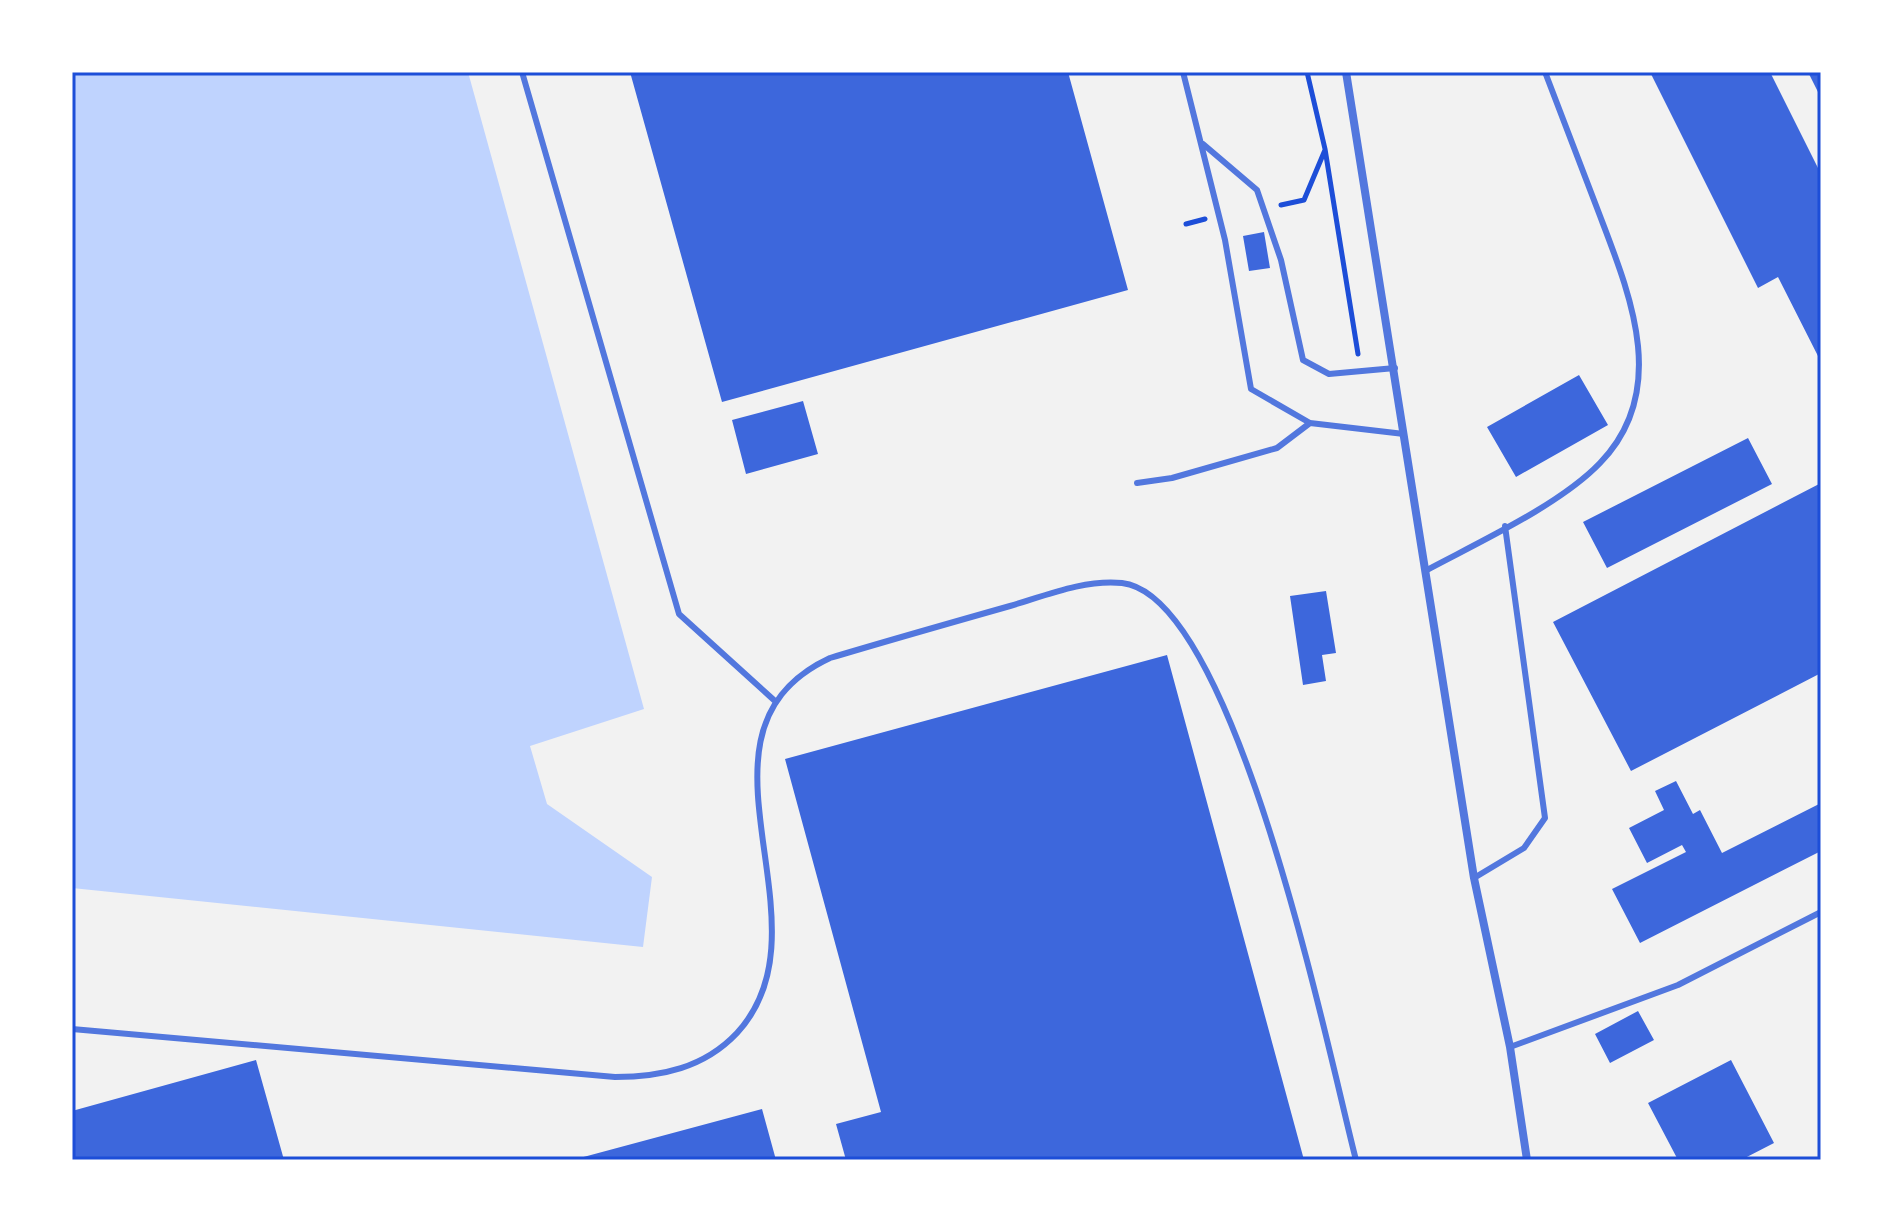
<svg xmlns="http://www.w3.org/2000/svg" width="1893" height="1232" font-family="'Roboto Condensed',sans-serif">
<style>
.water{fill:#bfd3fe}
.building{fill:#3d67dc}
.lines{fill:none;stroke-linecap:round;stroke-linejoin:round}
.path{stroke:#1d4ed8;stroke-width:5}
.service{stroke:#5277de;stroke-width:6}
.minor{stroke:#5277de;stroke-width:8}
.neatline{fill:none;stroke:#1d4ed8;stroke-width:3}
</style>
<rect width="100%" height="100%" fill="#f2f2f2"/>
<path class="water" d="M72 72H468L644 709 530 746 547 804 652 877 643 947 72 888Z"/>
<path class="building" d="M630 72H1068L1128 290 722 402Z
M1650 72H1770L1821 174V362L1778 277 1758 288Z
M1808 72H1821V98Z
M1264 232 1270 268 1249 271 1243 236Z
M1579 375 1608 425 1516 477 1487 427Z
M803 401 818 454 746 474 732 420Z
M1748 438 1772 484 1607 568 1583 522Z
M1821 483V673L1631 771 1553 622Z
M1326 591 1336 653 1322 655 1326 681 1303 685 1290 596Z
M1167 655 1304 1160H846L836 1124 881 1112 785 759Z
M1676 781 1693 814 1700 810 1722 853 1821 803V851L1640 943 1612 889 1686 852 1682 845 1647 863 1629 828 1664 810 1655 791Z
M1638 1011 1654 1040 1610 1063 1595 1034Z
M256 1060 284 1160H72V1111Z
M1731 1060 1774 1143 1741 1160H1678L1648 1103Z
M762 1109 776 1160H577L576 1159Z"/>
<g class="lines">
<path class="path" d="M1307 72 1325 149 1358 354
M1281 205 1304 200 1325 150
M1186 224 1205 219"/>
<path class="service" d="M522 72 679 614 775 701
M1183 72 1225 240 1251 389 1310 423 1404 434
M1203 144 1257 190 1281 260 1303 360 1329 374 1395 368
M1137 483 1172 478 1277 448 1310 423
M1425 571C1477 543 1560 505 1600 463 1672 389 1628 290 1597 208 1580 163 1562 117 1545 72
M1474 878 1524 848 1545 818 1505 526
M72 1029 615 1077C661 1077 704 1068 737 1033 838 924 671 732 830 658 890 640 950 623 1010 606 1044 596 1085 579 1122 583 1236 596 1329 1056 1356 1160
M1510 1047 1678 985 1821 912"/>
<path class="minor" d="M1346 72 1474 878 1510 1047 1527 1160"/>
</g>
<rect width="1893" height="1232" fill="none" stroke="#ffffff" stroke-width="148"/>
<rect x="74" y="74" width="1745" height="1084" class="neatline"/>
</svg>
